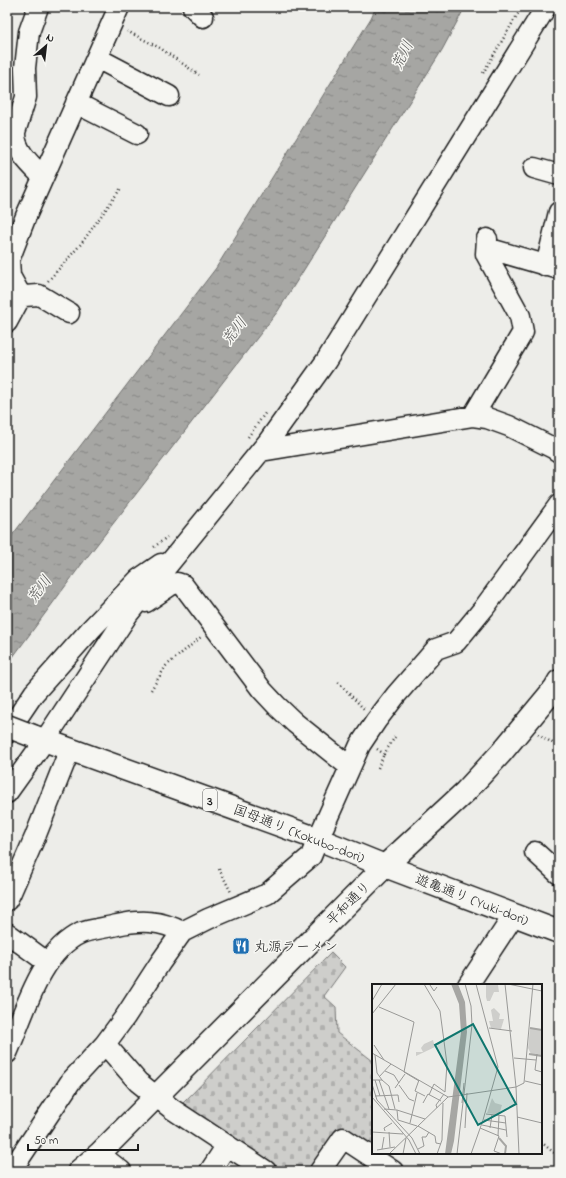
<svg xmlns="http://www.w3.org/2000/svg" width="566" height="1178" font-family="'Indie Flower','Klee One',sans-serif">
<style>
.cemetery{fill:url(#cemetery-stones);stroke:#757574}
.water{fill:url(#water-ripples);stroke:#6f6f6d}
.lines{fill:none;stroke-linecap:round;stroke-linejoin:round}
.minor-casing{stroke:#1c1c1c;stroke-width:23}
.major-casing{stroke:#1c1c1c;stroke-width:25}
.highway-casing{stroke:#1c1c1c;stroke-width:25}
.path{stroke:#1c1c1c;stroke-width:2.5;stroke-dasharray:1 3;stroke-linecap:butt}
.minor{stroke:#f6f6f2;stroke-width:20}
.major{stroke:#f6f6f2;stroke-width:22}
.highway{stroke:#f6f6f2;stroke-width:22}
.major-bridge-casing{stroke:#1c1c1c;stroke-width:25;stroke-linecap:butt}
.major-bridge{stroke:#f6f6f2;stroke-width:22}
.labels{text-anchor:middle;stroke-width:3;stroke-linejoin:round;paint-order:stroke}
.shield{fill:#f6f6f2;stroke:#5d5d5c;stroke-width:1}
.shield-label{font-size:13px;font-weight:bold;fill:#1c1c1c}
.street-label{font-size:14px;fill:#1c1c1c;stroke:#f6f6f2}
.poi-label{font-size:14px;fill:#1c1c1c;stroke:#f6f6f2;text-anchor:start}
.water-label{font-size:15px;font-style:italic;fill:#535352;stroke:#f6f6f2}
.inset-river{fill:none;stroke:#a6a6a3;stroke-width:2}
.inset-road{fill:none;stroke:#999997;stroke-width:1}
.view{fill:#0f766e;fill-opacity:0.15;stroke:#0f766e;stroke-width:2}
.inset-edge{fill:none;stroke:#1c1c1c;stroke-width:2}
</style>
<defs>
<pattern id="cemetery-stones" width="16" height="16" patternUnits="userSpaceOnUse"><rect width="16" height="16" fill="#cececb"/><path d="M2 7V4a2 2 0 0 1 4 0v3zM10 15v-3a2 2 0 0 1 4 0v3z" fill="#b0b0ae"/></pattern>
<pattern id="water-ripples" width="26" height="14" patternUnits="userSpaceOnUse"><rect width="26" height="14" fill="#a6a6a3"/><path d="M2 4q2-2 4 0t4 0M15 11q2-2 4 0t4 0" fill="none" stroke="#868684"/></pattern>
</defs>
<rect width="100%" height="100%" fill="#edede9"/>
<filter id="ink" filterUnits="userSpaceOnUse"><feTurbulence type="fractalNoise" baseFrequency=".025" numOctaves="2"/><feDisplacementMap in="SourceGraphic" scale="8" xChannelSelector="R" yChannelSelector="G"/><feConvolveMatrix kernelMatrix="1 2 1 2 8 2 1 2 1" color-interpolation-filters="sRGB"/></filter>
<g filter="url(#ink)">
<path class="cemetery" d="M331 953 345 967 324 996 336 1007 337 1033 373 1061V1142L368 1148 341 1133 317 1171H277L181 1105Z"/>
<path class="water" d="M376 7H465L442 50 278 311 81 565 7 665V542L216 268 371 18Z"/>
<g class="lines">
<defs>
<path id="minor" d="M38 7 29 32 25 68 26 97 15 132C14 150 31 165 43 177
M193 7 203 17
M97 58 169 96
M76 103 137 134
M534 168 559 175
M487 248 559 269
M546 266 559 212
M9 297 39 295 69 313
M7 322 21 296 10 276 9 260 26 216 119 7
M473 416 487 418 509 426 553 448 559 452
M261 451 473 416 523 332 520 316 486 254 487 239
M146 602 171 585 177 583 183 585 262 690 277 706 295 723 350 767
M7 733 34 693 91 629 139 579 161 564
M7 793 45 740 128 614 268 442 326 361 546 7
M535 852 559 874
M7 900 11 892 35 837 70 749
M7 933 48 963
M468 985 514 915
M105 1044 138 1082 172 1109 266 1171
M7 1053C24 1015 40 951 81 933 91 929 106 928 117 925 140 920 161 920 182 932L208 919 267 894 311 856 318 839 360 745 376 721 396 695 436 649 456 642 484 608 559 505
M99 1154 121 1171
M11 1171 71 1081 105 1044 125 1017 160 963 182 932
M210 1171 227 1145
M320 1171 343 1138 393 1171"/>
<path id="major" d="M33 736 318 839 385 866 559 932"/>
<path id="highway" d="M79 1171 99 1154 385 866 465 792 501 753 555 688 559 681"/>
</defs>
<use href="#minor" class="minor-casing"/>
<use href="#major" class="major-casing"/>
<use href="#highway" class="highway-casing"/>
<path class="path" d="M127 31 160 48 199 75
M483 73 522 7
M48 281 81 244 121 188
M248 437 266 412
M154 547 167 537
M338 682 364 709
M151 690 166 666 201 637
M538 734 559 747
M377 749 384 754 395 737
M378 768 384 754
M219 869 231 892
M541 1142 559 1157"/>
<use href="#minor" class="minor"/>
<use href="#major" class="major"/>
<use href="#highway" class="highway"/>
<defs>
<path id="major-bridge" d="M7 726 33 736"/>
</defs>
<use href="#major-bridge" class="major-bridge-casing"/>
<use href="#major-bridge" class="major-bridge"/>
</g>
</g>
<defs>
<symbol id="restaurant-square" viewBox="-11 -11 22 22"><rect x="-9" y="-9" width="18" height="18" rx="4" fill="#1f6fb2" stroke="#f6f6f2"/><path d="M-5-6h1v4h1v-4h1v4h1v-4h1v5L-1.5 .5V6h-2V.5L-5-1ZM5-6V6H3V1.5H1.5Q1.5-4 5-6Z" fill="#fff"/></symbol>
</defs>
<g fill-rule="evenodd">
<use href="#restaurant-square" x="231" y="936" width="20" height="20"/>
</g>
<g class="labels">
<rect class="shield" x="203" y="789" width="14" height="22" rx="3"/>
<g class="shield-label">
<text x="210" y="805">3</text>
</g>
<g class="street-label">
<text transform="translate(299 833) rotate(21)" y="5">国母通り (Kokubo-dori)</text>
<text transform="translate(472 899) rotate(21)" y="5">遊亀通り (Yuki-dori)</text>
<text transform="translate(348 903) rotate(-45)" y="5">平和通り</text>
</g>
<g class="poi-label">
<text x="254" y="951">丸源ラーメン</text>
</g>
<g class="water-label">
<text transform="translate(402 55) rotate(-63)" y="5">荒川</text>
<text transform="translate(234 331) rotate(-52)" y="5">荒川</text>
<text transform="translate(39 589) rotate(-54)" y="5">荒川</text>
</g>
</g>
<g transform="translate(372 984)">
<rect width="170" height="170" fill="#edede9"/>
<path d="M114 0 126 1 127 8H122L118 17H115L114 13ZM122 24 128 30 127 35H132L129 45 119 44 117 37H121L119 26ZM61 56 63 63 44 72V68H51L49 64 52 60ZM120 114 123 119 130 121 127 131 115 129Z" fill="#cececb"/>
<path d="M158 44 170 46V72L159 70 156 64Z" fill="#cececb"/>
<path d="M79 0H86L93 18 95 48 82 157 79 170H73L89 48 87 20Z" fill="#a6a6a3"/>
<path class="inset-river" d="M158 44 170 46M157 70 170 72M127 154 134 162 133 170"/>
<path class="inset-road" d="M52 0 68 27 75 80 73 108 62 100 57 111M133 0 144 103M136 0 170 7M58 1 62 7 65 3M0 17 10 0M7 23 42 38 32 88 47 97M0 30 24 0M117 44 140 47M2 61 12 76M0 69 76 113M165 70 163 86 170 88M3 71 5 89 10 96M142 74 164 76M13 87 22 91 27 99M7 93 19 80M0 96H10L17 102 23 125M3 96 8 112M7 96 17 125M47 96 43 107 53 112M153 97 170 101M0 100 5 116 40 154 48 170M27 101 37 115 42 117M144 103 147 170M23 104 33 90M3 112 26 111 27 118M0 113 37 156 44 170M51 119 56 110 69 117M90 119 92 99M65 124 64 121 72 110M12 125 25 126 53 135M25 126 26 136 45 142M114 130 133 132 135 153M145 133 170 139M112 136 134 139M38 139 45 109M110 141 134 146M46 142 63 152 64 159 69 160M93 144 95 109M108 144 127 152 122 167 130 170M118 144 120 131M13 147 12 144 20 139M0 148 31 150M17 148 18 163M126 152 127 131M10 165 12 153M46 165 52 162 50 153H54L57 148M5 166 23 163M17 170 76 113 144 103 152 99 161 0M31 170 34 154M65 170 70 156 71 119M85 170 100 41 99 22 93 0M99 170 111 136 126 83 104 0"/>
<path class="view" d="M101 40 144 120 106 141 63 61Z"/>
<rect width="170" height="170" class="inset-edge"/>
</g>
<rect width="566" height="1178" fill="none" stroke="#f6f6f2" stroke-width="24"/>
<rect x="12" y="12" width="542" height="1154" fill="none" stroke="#1c1c1c" stroke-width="1.5" filter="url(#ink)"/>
<g transform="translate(46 46) rotate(28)" stroke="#f6f6f2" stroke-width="3" paint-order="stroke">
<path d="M0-3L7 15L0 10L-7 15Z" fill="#1c1c1c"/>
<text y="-6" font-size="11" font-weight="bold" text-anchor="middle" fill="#1c1c1c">N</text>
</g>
<path d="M28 1144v6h110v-6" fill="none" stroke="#1c1c1c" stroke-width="2"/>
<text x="34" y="1144" font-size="12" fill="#1c1c1c" stroke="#f6f6f2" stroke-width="3" paint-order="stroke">50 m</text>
</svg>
